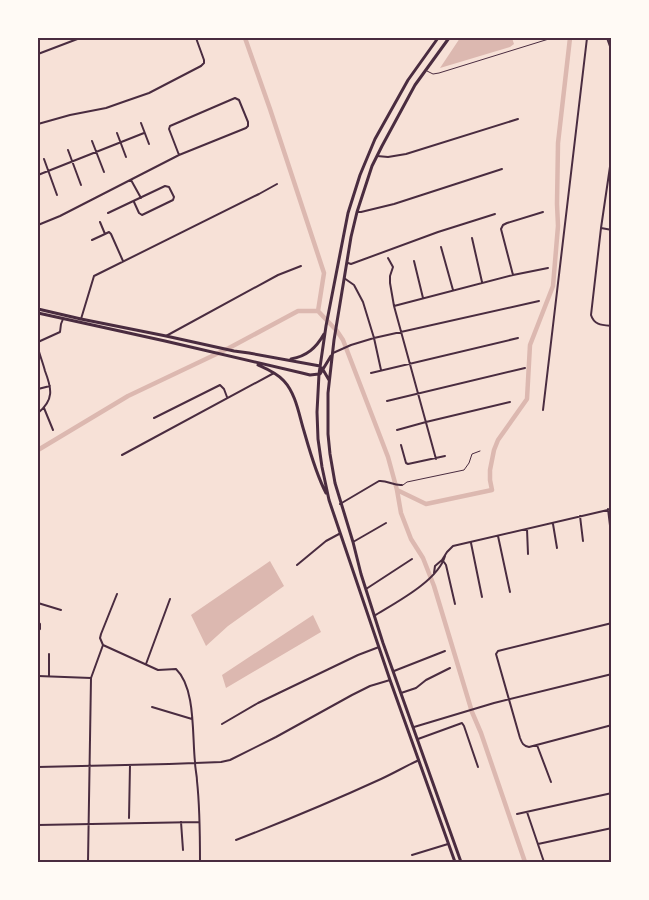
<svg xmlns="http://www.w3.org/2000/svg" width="649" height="900" font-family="'Roboto Condensed',sans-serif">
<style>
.water{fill:#dcb8b0}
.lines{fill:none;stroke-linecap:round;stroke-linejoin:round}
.canal{stroke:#dcb8b0;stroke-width:4.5}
.service{stroke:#4a2c40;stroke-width:1}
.minor{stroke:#4a2c40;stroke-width:2}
.secondary{stroke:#4a2c40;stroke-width:3}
.neatline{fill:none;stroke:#4a2c40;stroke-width:2}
</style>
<rect width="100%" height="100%" fill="#f7e1d7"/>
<path class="water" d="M460 38H512L514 44 510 47 440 68Z
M270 561 284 586 228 626 206 646 191 615Z
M313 615 321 632 226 688 222 675Z"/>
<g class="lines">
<path class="canal" d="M245 38 270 109 324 273 318 311
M318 311 337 331 343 340 388 457 397 490 401 513 411 539 423 558 434 586 472 712 481 733 525 862
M38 450 128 396 229 348 298 311H318
M397 490 426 504 492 490 490 480V470L494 450 498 440 527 399 530 345 553 286 558 226 557 204 558 143 570 38"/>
<path class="service" d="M427 71 433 74 439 73 552 38
M403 485 407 482 464 470 469 463 472 454 480 451"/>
<path class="minor" d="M607 38 612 52
M38 54 80 38
M141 123 149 144
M38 124 70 115 106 108 123 102 149 93 201 66 204 63V60L196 38
M117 133 126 157
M92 141 104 172
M68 150 81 185
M612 153 601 228 591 315C594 325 602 325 612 326
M377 156 388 157 406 154 518 119
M44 159 57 195
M38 175 144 133
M131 180 141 198
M357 212H361L394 204 502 169
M108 213 165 186 169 187 174 197 173 200 142 215 139 213 134 202
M100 222 105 234 109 232 111 234 123 261
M38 225 60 216 179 155 246 128 248 126V122L239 100 235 98 170 126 169 129 179 155
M601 228 612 230
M472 238 482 282
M92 240 105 234
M441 247 453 290
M388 258 393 267 390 276V283L394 306 436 459
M414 261 423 298
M348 263 351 264 438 232 495 214
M513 275 501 229 503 225 507 223 543 212
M344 278 354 285 363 302 374 338 381 370
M394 306 513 275 548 268
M81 319 94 276 259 194 277 184
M166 336 278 275 301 266
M38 342 60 332 61 324 63 319
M38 348C40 356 43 363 45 371 52 389 54 400 38 413
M333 353 351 345 374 338 539 301
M371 373 518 338
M38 389 50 386
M387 401 525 368
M44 408 53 430
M543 410 587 38
M154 418 220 385 224 389 227 397
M397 430 426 422 510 402
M401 445 406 463 408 464 445 456
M122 455 274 373
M340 504 379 481C387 480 394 486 402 485
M608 509 611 534
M580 516 583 541
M553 524 557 548
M527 529 528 554
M498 536 510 592
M353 542 386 523
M471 543 482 597
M444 562 446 565 455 604
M297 565 326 541 339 534
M434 573 435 566 442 560 447 552 453 546 612 509
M366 589 412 559
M38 603 61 610
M374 616C395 603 438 581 445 556
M38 622 40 624V629L38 630
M612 623 498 651 496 654 520 738C522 743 523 746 529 747L612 725
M103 645 158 670 176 669C196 688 192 736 195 762 195 769 197 775 197 781 200 808 200 836 200 862
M146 664 170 599
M394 671 445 651
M38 676 91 678
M49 676V654
M401 693 416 688 426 680 450 668
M152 707 192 719
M222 724 258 703 358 655 379 647
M414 727 494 703 612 674
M418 739 462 723 464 726 478 767
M537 745 551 782
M38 767 169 764 221 762 230 760 276 737 352 695 370 686 390 680
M527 812 544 862
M517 814 612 793
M129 818 130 765
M181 822 183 850
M38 825 199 822
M236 840C285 821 333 801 381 779 394 773 406 766 419 760
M538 844 612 828
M412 855 448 844
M88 862 91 678 103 645 100 638 101 634 117 594"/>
<path class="secondary" d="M438 38 408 80 375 139 360 175 348 213 326 326 319 374 317 412 318 439 322 467 329 500 390 680 455 862
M449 38 415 85 382 146 372 166 357 212 351 237 334 340 328 393V434L330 454 335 483 353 542 361 574 383 643 461 862
M38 309 81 319 166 336 234 351 249 353 320 366
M38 313 165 341 302 373 310 375 319 374
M291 359C307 356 316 348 324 334
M258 365C267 369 277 373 284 381 296 394 299 415 304 431 310 452 316 474 326 493
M322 368 329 380
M320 374 331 356"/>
</g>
<rect width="649" height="900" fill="none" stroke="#fffaf5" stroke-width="78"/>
<rect x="39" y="39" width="571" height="822" class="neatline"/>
</svg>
